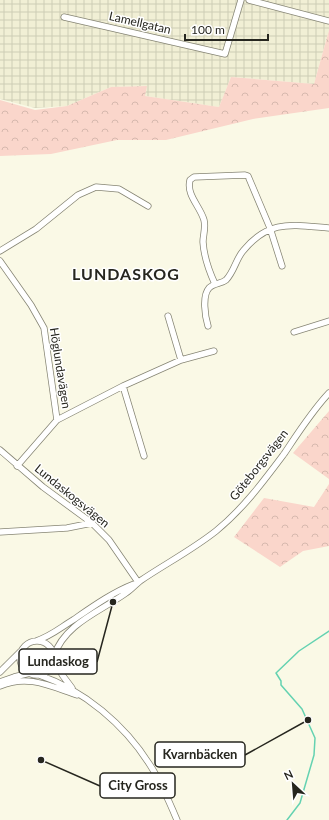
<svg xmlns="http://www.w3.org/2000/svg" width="329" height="820" font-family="Lato,sans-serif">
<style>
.industrial{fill:url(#industrial-grid)}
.forest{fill:url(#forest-crowns)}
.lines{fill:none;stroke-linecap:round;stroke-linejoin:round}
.stream{stroke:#64d2b1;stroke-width:1.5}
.minor-casing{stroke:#868574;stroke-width:7}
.minor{stroke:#fff;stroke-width:5.5}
.labels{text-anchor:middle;stroke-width:3;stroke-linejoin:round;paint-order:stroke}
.street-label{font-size:12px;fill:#26261f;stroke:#fff}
.district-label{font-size:16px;font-weight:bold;letter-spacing:1px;fill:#26261f;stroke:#fff}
.leader{fill:none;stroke:#26261f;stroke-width:1.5}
.callout-dot{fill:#26261f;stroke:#fff;stroke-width:1.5}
.callout{fill:#fff;stroke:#26261f;stroke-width:1.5}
.callout-label{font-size:13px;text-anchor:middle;font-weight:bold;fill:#26261f}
</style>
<defs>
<pattern id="industrial-grid" width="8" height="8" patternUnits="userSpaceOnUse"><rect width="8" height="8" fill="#f1efd5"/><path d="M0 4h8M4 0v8" fill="none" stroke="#cecdb6"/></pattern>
<pattern id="forest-crowns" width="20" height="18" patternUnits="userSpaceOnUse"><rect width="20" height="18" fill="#fad6cb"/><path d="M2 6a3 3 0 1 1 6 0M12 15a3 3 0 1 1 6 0" fill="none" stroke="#d6b8ae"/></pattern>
</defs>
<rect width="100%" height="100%" fill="#faf9e6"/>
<path class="industrial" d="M0 0H329V30L314 84 231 77 219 107 145 96 146 86 111 87 67 106 35 108 0 99Z"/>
<path class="forest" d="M329 30V108L253 119 166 140H117L51 154 0 156V100L35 110 67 106 111 87 147 86 145 96 219 107 231 77 314 84Z
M329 411V479L293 453Z
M329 484V546L303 551 280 567 234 537 264 498 314 507Z"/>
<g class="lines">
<path class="stream" d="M287 820 300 803 314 755 315 738 302 709 281 685V681L276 673 299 651 329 631"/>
<defs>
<path id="minor" d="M249 0 329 21
M64 17 225 54 241 0
M0 251 36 229 78 195 96 187 119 189 148 206
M0 261 31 305 44 328 57 420
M215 284C209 271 204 257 203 242 203 235 206 228 204 220 200 206 186 195 190 180L194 177 245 175 248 176 270 228 282 266
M168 316 181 360
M208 326C205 316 202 296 209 288 214 283 221 284 226 280 234 272 236 259 243 251 269 219 292 225 329 228
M294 332 329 321
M123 386 144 456
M0 450 43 487 92 523 109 540 138 582
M17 466 57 420 123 386 181 360 214 351
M0 532 67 528 92 523
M36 641C51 636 60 628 73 620 92 607 113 592 134 584
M20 658a17 17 0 1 1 34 0a17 17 0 1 1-34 0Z
M54 656C64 624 101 611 126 593 131 590 135 585 140 581 165 564 192 550 216 531 243 509 263 482 284 454 298 433 312 411 329 393
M54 661 63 676 72 688
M0 672 21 651
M39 675C84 690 125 725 150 765 161 782 169 801 177 820
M0 682 14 677 30 673
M0 686C28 674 50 686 77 695"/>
</defs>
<use href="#minor" class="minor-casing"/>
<use href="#minor" class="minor"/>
</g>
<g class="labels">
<g class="street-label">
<text transform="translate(140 23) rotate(13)" y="4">Lamellgatan</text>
<text transform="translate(60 368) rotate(81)" y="4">Höglundavägen</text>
<text transform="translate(259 465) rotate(-52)" y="4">Göteborgsvägen</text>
<text transform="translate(72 496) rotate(39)" y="4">Lundaskogsvägen</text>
</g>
<g class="district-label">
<text x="126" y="280">LUNDASKOG</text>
</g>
</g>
<path class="leader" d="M113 602L97 662M308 720L245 755M41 760L100 786"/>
<g class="callout-dot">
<circle cx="113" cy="602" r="4"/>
<circle cx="308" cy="720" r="4"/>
<circle cx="41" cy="760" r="4"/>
</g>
<g class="callout">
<rect x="19" y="649" width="78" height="25" rx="4"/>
<rect x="155" y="742" width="90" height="25" rx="4"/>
<rect x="100" y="773" width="75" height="25" rx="4"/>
</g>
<g class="callout-label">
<text x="58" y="666">Lundaskog</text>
<text x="200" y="759">Kvarnbäcken</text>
<text x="138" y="790">City Gross</text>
</g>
<g transform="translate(293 784) rotate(334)" stroke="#ffffff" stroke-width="3" paint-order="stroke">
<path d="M0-3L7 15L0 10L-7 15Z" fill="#26261f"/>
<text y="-6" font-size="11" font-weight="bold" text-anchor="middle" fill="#26261f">N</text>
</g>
<path d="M185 34v6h83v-6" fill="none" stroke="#26261f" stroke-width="2"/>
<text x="191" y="34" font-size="12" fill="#26261f" stroke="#ffffff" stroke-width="3" paint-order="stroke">100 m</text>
</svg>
